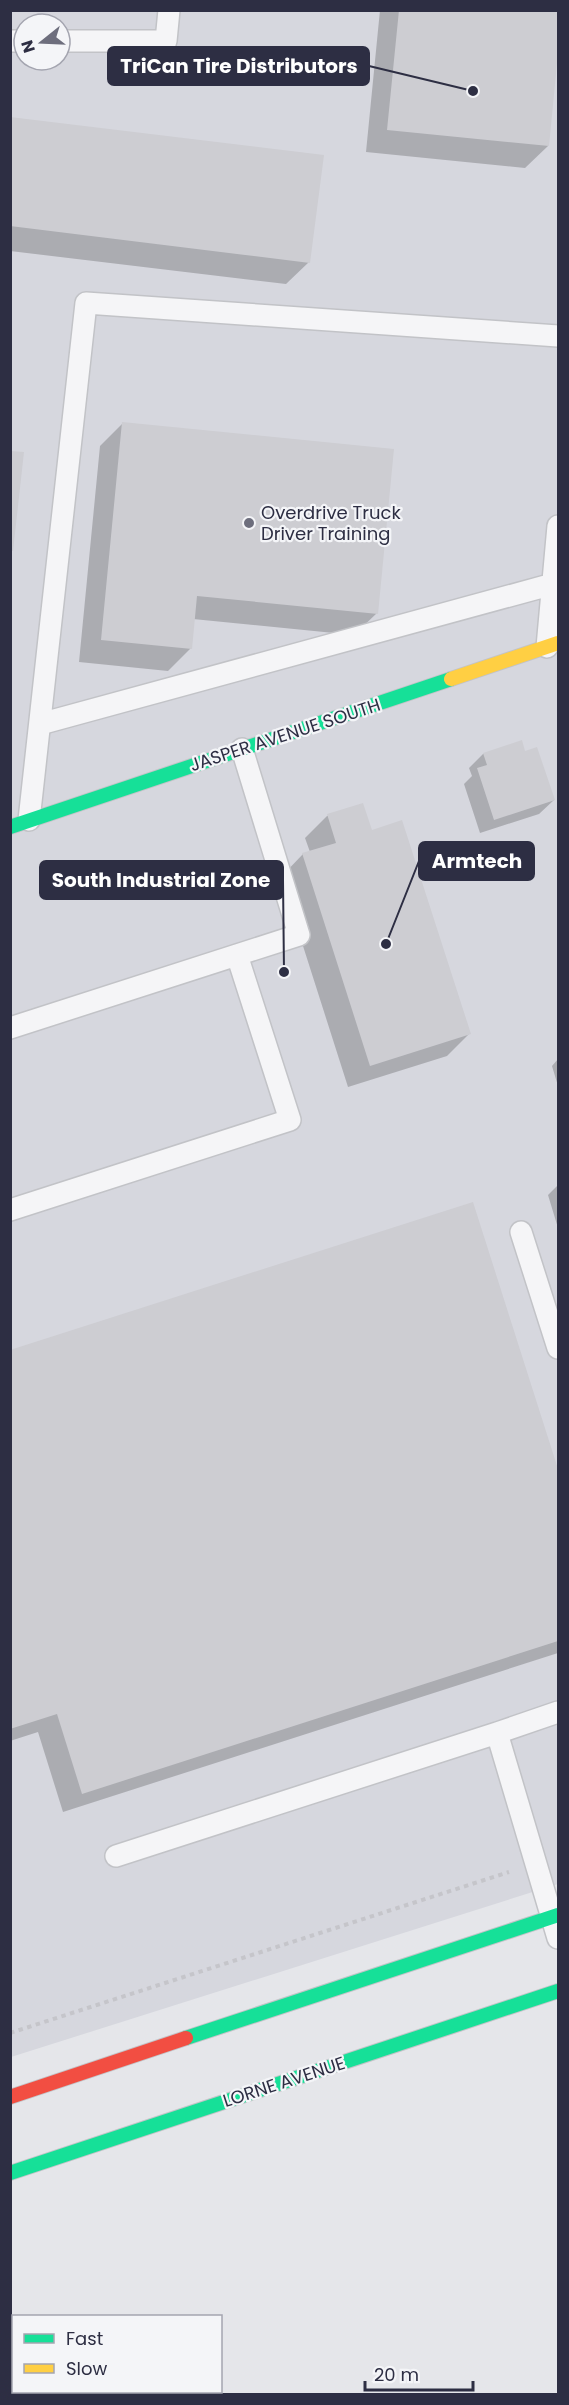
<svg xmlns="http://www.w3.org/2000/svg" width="569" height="2405" font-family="Poppins,sans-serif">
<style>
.built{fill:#d6d7de;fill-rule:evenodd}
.shadow{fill:#0003}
.building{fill:#cdcdd2}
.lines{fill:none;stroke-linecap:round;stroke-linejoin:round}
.lane-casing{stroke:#c2c3c7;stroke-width:24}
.fast-casing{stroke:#c2c3c7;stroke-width:16}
.slow-casing{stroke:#c2c3c7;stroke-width:16}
.jam-casing{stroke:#c2c3c7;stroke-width:16}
.path{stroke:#c5c5ca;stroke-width:4;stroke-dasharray:4.5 4.5;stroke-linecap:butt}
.lane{stroke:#f5f5f7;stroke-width:21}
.fast{stroke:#16e098;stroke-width:14}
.slow{stroke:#ffcf43;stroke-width:14}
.jam{stroke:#f24e42;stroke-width:14}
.poi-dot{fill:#6d6e7d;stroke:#f4f5f8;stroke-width:2}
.labels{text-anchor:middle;stroke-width:4.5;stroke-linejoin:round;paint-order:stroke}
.poi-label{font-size:18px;fill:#2d2e43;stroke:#f4f5f8;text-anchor:start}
.street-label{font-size:18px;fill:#2d2e43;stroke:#f4f5f8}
.leader{fill:none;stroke:#2d2e43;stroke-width:2}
.callout-dot{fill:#2d2e43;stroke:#f4f5f8;stroke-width:2}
.callout{fill:#2d2e43;stroke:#2d2e43;stroke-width:2}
.callout-label{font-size:20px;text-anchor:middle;font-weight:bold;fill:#fff}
</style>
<rect width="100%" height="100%" fill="#e5e6ea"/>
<path class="built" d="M11 11H558V1884L11 2057ZM24 24H60V60H24Z"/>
<path class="shadow" d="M380 10H558V38L548 146 525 168 366 152Z
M10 118 309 262 286 284 10 251Z
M122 424 377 613 354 635 193 619 191 648 168 671 79 662 100 446Z
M521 742 525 753 554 800 539 814 480 833 464 784 472 776 469 768 483 754Z
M362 804 371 832 469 1034 447 1056 348 1087 281 877 303 854 310 852 305 838 327 816Z
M558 1059V1086L552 1066Z
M558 1185V1228L548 1195Z
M472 1204 558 1474V1653L63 1812 38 1732 10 1741V1352Z"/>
<path class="building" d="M399 10H558V53L549 146 387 130Z
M10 117 324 155 310 263 10 226Z
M122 422 394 449 378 614 197 596 192 649 101 640Z
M10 451 24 452 13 551 10 550Z
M522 740 525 751 537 747 555 800 494 820 477 768 487 765 483 753Z
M363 803 372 830 402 820 471 1034 370 1066 302 853 336 843 327 814Z
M473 1202 558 1469V1641L82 1794 57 1714 10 1729V1350Z"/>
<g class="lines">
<defs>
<path id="lane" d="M10 41H24
M60 41H166L169 10
M547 647 558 526
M40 724 553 584
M29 820 86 303 558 336
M10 1028 299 935 242 749
M10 1210 290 1120 237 955
M521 1232 558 1348
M497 1733 558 1712
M116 1856 497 1733 558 1938"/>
<path id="fast" d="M10 827 451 679
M186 2038 558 1915
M10 2173 558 1991"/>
<path id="slow" d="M451 679 558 643"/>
<path id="jam" d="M10 2097 186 2038"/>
</defs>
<use href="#lane" class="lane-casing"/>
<use href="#fast" class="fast-casing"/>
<use href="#slow" class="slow-casing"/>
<use href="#jam" class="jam-casing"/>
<path class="path" d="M10 2033 509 1872"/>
<use href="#lane" class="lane"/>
<use href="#fast" class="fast"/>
<use href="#slow" class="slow"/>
<use href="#jam" class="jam"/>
</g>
<circle class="poi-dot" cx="249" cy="523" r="6"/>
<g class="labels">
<g class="poi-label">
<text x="261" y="519">Overdrive Truck<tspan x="261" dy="21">Driver Training</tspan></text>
</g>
<g class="street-label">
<text transform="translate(285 735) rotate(-18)" y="6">JASPER AVENUE SOUTH</text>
<text transform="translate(284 2082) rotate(-18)" y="6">LORNE AVENUE</text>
</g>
</g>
<path class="leader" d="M473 91L369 66M386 944L419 861M284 972L283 880"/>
<g class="callout-dot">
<circle cx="473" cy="91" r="6"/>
<circle cx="386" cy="944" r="6"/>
<circle cx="284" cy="972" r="6"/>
</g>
<g class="callout">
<rect x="108" y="47" width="261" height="38" rx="6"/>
<rect x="419" y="842" width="115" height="38" rx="6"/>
<rect x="40" y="861" width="243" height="38" rx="6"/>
</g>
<g class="callout-label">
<text x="239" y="73">TriCan Tire Distributors</text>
<text x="477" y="868">Armtech</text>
<text x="161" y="887">South Industrial Zone</text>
</g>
<rect width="569" height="2405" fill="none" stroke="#2d2e43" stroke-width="24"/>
<rect x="12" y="2315" width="210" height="78" fill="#f4f5f8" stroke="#a4a5b0" stroke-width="1.5"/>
<rect x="24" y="2334" width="30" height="9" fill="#16e098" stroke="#a4a5b0" stroke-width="1.5"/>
<text x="66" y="2345" font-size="18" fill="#2d2e43">Fast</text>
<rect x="24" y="2364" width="30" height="9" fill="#ffcf43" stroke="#a4a5b0" stroke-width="1.5"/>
<text x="66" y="2375" font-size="18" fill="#2d2e43">Slow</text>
<g transform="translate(42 42) rotate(252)"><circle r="28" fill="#f4f5f8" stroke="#a4a5b0" stroke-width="1.5"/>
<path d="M0-4.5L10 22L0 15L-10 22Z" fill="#6d6e7d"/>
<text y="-9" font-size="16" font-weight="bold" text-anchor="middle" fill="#2d2e43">N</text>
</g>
<path d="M365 2381v9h108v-9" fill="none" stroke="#2d2e43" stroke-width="3"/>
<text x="374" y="2381" font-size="18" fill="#2d2e43" stroke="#f4f5f8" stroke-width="4.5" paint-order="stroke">20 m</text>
</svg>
